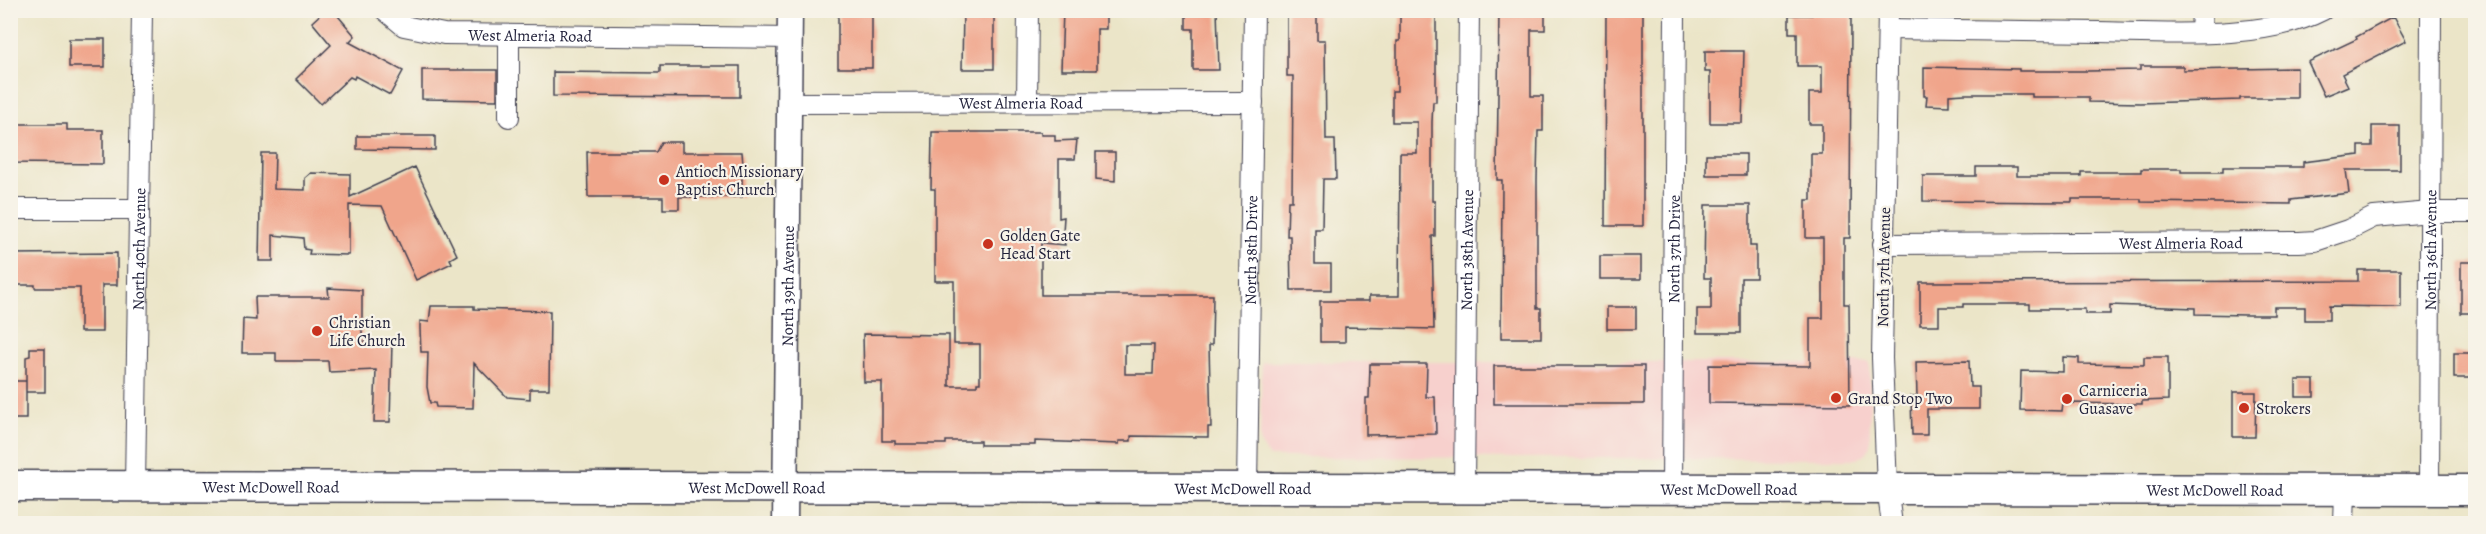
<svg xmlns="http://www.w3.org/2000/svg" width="2486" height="534" font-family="Alegreya,serif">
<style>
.built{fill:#f7d0cd}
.building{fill:#f0a58b;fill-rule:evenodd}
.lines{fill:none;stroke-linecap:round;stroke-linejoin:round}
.minor-casing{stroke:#403f50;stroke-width:22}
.tertiary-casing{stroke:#403f50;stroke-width:27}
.primary-casing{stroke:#403f50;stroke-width:33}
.minor{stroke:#fff;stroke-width:20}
.tertiary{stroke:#fff;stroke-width:24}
.primary{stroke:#fff;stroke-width:30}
.poi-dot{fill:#c8321e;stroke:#f7f3e8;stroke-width:2}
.labels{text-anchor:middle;stroke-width:4.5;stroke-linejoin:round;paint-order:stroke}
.street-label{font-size:16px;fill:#22223b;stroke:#f7f3e8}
.poi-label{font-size:16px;fill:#22223b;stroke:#f7f3e8;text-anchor:start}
</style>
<rect width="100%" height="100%" fill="#f7f3e8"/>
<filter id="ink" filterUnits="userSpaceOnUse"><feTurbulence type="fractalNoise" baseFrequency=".0167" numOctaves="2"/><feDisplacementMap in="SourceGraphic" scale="12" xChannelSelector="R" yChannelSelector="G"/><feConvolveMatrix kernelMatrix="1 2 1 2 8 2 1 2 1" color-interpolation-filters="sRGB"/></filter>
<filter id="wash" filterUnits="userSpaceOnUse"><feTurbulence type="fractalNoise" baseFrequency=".008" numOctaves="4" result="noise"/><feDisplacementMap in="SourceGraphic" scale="24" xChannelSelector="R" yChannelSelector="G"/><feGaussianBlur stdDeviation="1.35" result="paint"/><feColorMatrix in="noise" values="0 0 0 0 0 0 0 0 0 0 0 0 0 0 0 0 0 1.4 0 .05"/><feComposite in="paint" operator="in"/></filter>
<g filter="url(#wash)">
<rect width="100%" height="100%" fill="#ebe5c8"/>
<path class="built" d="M1262 362H1870V447L1867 452 1857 459 1269 457 1261 445 1260 438Z"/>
<g id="blocks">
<path class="building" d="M325 10H333L355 36 349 42 403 71 390 95 355 76 354 79 350 77 321 104 296 79 331 45 312 22Z
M838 10H872V68H838Z
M963 10H994V69H962Z
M1063 10H1106V29H1097V70H1061Z
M1186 10H1217L1219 70H1193V29H1186Z
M1287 10H1317V40H1325L1326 140H1335L1336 179H1323L1322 229H1315V264H1331V290H1291L1290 236H1287L1288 201H1292L1293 76H1287Z
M1400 10H1436V102H1433L1432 122V201H1435V236H1432L1434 329 1345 327V342H1320V301H1369V296H1399L1400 153H1417V122H1392V91H1397V41H1400Z
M1499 10H1545V30H1531V96H1543V131H1538L1537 180V308H1541V338H1501L1502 180H1497Z
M1606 10H1643V226H1605Z
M1812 10H1846V16H1851L1850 238H1844V304H1849L1850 405 1709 403V365L1810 366V318H1823V238H1806V200H1811V154H1822V124H1809V93H1822V66H1797V33H1789V15H1812Z
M2393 17 2406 41 2342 74 2348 86 2324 96 2308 62 2357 39 2356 37Z
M69 39H105V67H69Z
M1705 51H1744L1742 123H1710V72H1705Z
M660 66H740V97L553 96V72L660 73Z
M2140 66H2183V70L2297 68V98H2240V100L2140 103 2089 102V97H2032V94H1965L1949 95V106L1926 105 1927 96H1924V67L2019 69V71H2089L2140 70Z
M422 70H497V100L422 99Z
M10 124H67V130H103V164L10 163Z
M2372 126H2400V170H2346L2349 193 2291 200V204L2141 202V199H2072V202L1923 201V176H1976V167H2017V176H2081V172H2141V169H2181V172H2223V167H2303V162L2359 155V146H2372Z
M932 132H1041V135H1055V141L1077 140 1075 159H1059V218L1064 217 1063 232 1065 245 1041 243V295H1213L1212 345H1209L1211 427H1208V437L1131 436V441H1119V444L1035 441V445H980V441H946V444H895V441H882V382H864L863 334 949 335V386H977V383H980V344H954V281H935V189H931ZM1125 345H1154L1153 374H1125Z
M357 136H435V150L357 149Z
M661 142H682V152H742L744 176H742V197H679V209H663V197H588L587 152H656Z
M1096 152H1115V181L1096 179Z
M261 153H275L274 189 305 190V178L311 173 350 174V197L415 167 457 255 450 259 452 263 416 280 382 206 349 205V255L309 254 310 250 304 249 303 238 273 235V261H259Z
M1706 154H1746V175H1706Z
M1705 205H1750V246H1756V278H1741V333H1697V309H1711V278H1704Z
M117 253V285H102V332H80V288H35V285H10V254Z
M1600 256H1641V279H1600Z
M2461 262H2475V313H2461Z
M2358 270H2401V307L2329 306V320H2305V307H2274V315H2247L2195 314V308L2110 305V314H2085V309H2030V304H1963V307H1939V325H1920V282L2358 281Z
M328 288 362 290V341L392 342 390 422H374L376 370 329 372 328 361H276V353H242L243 319 256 320 255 297H329Z
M431 306H474V309L550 311 549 389H530V399L507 397 474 363 473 408 436 407 435 403H430L427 387 428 352H421L420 329V321L429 322Z
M1607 307H1636V329H1607Z
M30 348H45V392H26V357L30 356Z
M2454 353H2475V378H2454Z
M2063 357 2079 358V364L2144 365V357H2168V400L2142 401V404L2063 403 2062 411 2020 410 2021 371 2063 372Z
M1969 361 1970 387H1979V409H1927V435H1912L1911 396H1917L1916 362Z
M1370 364H1427L1426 397H1435L1436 434 1366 435V398H1369Z
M1494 366H1644V404H1494Z
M2296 380H2314V397H2296Z
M10 381H26V419H10Z
M2233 392H2256L2255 437H2233Z"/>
</g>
</g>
<g filter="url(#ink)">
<use href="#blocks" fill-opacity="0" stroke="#403f50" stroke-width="1.5"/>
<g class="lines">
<defs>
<g id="minor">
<path id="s1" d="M385 10 404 26 444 34 790 38"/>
<path d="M1888 10 1882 358 1887 488 1892 524"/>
<path d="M1888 29C1958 30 2028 31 2098 32 2165 33 2264 41 2323 10"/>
<path d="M2201 33 2202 10"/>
<path d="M509 35V117"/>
<path d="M1027 102 1028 10"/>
<path id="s2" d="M789 103 1253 102"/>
<path d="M10 209H138"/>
<path id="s3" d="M1883 244 2299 242 2315 241 2348 230 2374 217 2430 212H2476"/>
<path id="s4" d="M135 487 142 10"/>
<path id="s5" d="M1247 488 1254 10"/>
<path id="s6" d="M1464 488 1469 10"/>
<path id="s7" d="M1672 489 1675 10"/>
<path id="s8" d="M2429 490 2431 10"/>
<path d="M2344 524 2345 490"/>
</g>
<g id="tertiary">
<path id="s9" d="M785 524 790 10"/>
</g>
<g id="primary">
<path id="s10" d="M10 486 2476 490"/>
</g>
</defs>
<use href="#minor" class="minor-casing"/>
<use href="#tertiary" class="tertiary-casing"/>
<use href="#primary" class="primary-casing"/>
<use href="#minor" class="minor"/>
<use href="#tertiary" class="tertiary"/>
<use href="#primary" class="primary"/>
</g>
</g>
<g class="poi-dot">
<circle cx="664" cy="180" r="6"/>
<circle cx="988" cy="244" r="6"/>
<circle cx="317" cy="331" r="6"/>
<circle cx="1836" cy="398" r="6"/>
<circle cx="2067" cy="399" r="6"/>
<circle cx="2244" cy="408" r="6"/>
</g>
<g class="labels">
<g class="street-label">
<text dy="6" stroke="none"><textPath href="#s1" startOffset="152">West Almeria Road</textPath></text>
<text dy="6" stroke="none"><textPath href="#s2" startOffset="232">West Almeria Road</textPath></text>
<text dy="6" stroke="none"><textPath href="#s3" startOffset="298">West Almeria Road</textPath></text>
<text dy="6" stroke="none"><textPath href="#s4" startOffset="238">North 40th Avenue</textPath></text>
<text dy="6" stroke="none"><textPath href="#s5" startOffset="238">North 38th Drive</textPath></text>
<text dy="6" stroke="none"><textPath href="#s6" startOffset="238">North 38th Avenue</textPath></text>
<text dy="6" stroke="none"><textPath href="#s7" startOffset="240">North 37th Drive</textPath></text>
<text dy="6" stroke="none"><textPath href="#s8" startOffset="240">North 36th Avenue</textPath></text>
<text transform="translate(1883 267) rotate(-89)" y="6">North 37th Avenue</text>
<text dy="6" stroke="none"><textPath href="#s9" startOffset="238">North 39th Avenue</textPath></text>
<text dy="6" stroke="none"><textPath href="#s10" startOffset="261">West McDowell Road</textPath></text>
<text dy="6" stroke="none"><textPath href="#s10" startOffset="747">West McDowell Road</textPath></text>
<text dy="6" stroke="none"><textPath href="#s10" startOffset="1233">West McDowell Road</textPath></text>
<text dy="6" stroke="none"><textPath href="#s10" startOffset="1719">West McDowell Road</textPath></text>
<text dy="6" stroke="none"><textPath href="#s10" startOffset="2205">West McDowell Road</textPath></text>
</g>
<g class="poi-label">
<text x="676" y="177">Antioch Missionary<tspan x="676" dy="18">Baptist Church</tspan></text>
<text x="1000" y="241">Golden Gate<tspan x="1000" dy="18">Head Start</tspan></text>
<text x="329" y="328">Christian<tspan x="329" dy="18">Life Church</tspan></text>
<text x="2079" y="396">Carniceria<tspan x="2079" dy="18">Guasave</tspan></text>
<text x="1848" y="404">Grand Stop Two</text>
<text x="2256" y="414">Strokers</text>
</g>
</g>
<rect width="2486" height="534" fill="none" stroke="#f7f3e8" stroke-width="36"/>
</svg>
